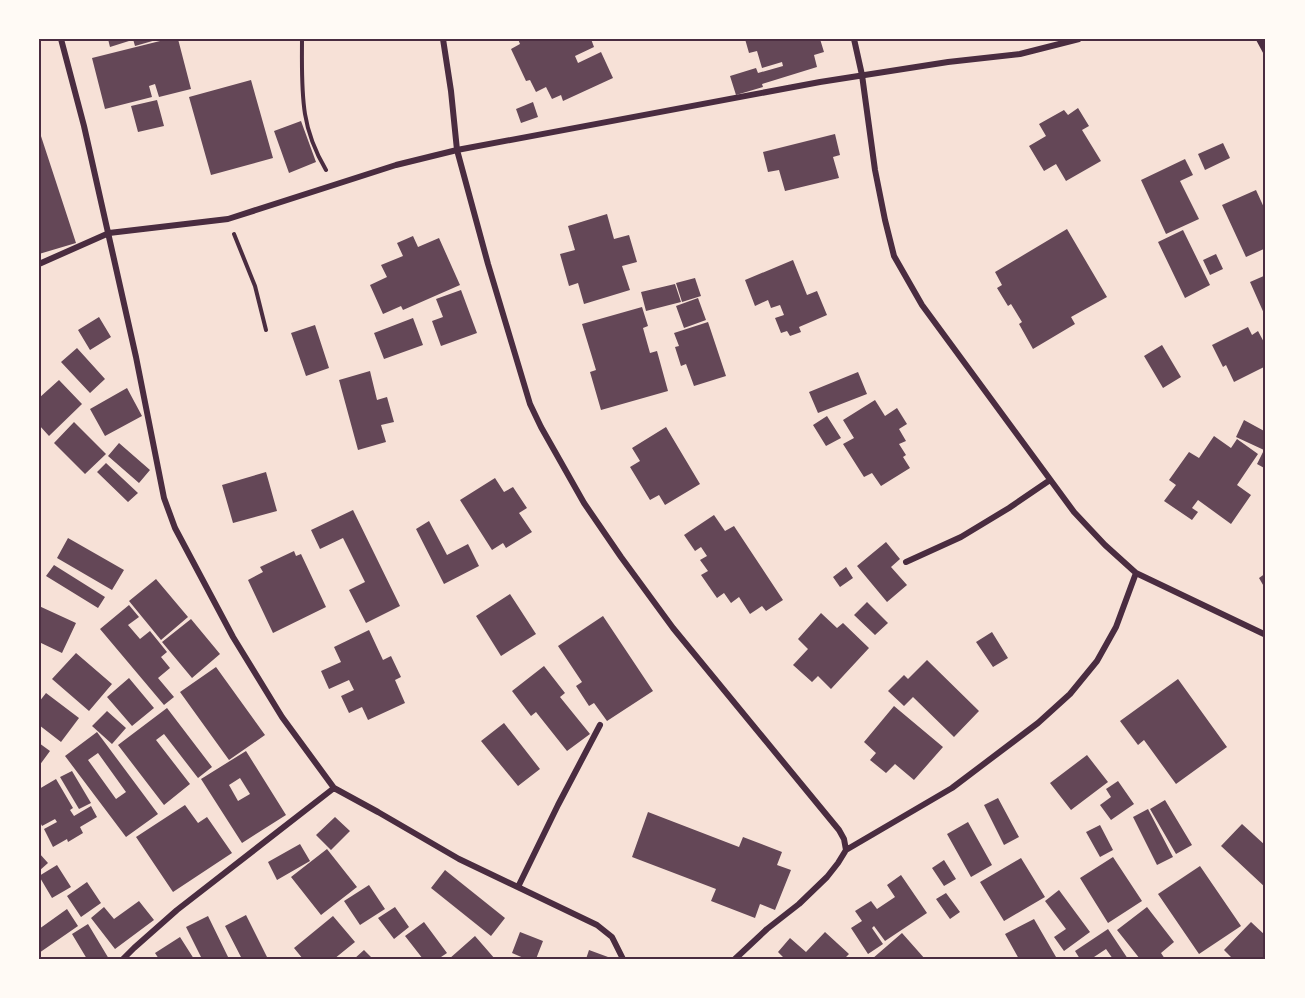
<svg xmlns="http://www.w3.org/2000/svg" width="1305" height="998" font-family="'Nunito Sans',sans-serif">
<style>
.building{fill:#644757;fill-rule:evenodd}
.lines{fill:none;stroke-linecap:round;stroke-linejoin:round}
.path{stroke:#4a2c40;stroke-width:4}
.minor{stroke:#4a2c40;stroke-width:6}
.neatline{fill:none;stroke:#4a2c40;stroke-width:2}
</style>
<rect width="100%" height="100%" fill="#f7e1d7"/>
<path class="building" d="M108 39H129V41L110 47Z
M133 39H156V40L135 46Z
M168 39H178L191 89 159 97 155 84 149 86 152 97 105 109 92 58Z
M518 39H591L594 47 575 56 578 63 601 52 613 78 563 101 561 95 552 99 546 87 536 92 530 80 526 81 511 49 520 44Z
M745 39H820L824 52 814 55 817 67 762 84 763 87 736 95 730 76 756 68 758 73 783 66 782 62 762 68 757 51 749 53Z
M251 80 273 158 211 175 189 97Z
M157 100 164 126 138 132 131 106Z
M533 102 538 117 521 123 516 109Z
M1078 108 1089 126 1082 130 1101 161 1066 181 1056 164 1044 171 1029 146 1046 136 1039 124 1064 110 1068 115Z
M301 121 316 162 289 173 274 131Z
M39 130 76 243 39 254Z
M835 134 840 155 833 157 839 178 785 191 779 170 768 172 763 152Z
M1223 143 1230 158 1205 170 1198 154Z
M1185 159 1193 175 1180 181 1199 219 1166 234 1141 180Z
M1256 190 1266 212V248L1246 257 1222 205Z
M607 214 614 239 629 235 637 262 622 266 630 290 584 304 578 283 569 286 560 254 575 250 568 226Z
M1067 229 1107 297 1071 317 1075 324 1033 349 1019 324 1022 322 1011 304 1008 306 997 288 1002 285 995 272Z
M1183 230 1210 285 1185 298 1158 242Z
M413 236 418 247 439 238 460 285 403 310 401 306 383 314 370 285 387 277 381 265 403 256 397 243Z
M1216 254 1223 269 1210 275 1203 260Z
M793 260 807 295 817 291 827 315 799 327 801 332 790 336 787 331 781 333 775 318 784 315 780 305 771 308 768 300 755 306 745 280Z
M1266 275V318L1250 282Z
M695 278 701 296 682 302 676 283Z
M675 284 681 302 646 311 641 292Z
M461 290 477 333 441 346 432 321 443 317 436 299Z
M698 298 706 320 684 328 676 306Z
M642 307 648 326 643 328 650 353 657 351 668 391 601 410 590 372 596 370 582 324Z
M99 317 111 337 90 350 78 330Z
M413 318 423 345 384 359 374 333Z
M708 322 726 376 694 386 686 364 681 366 675 347 679 346 674 333Z
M315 325 329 368 306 376 291 333Z
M1248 327 1252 335 1258 331 1266 346V366L1234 382 1226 365 1223 367 1212 345Z
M1162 345 1181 377 1163 388 1144 356Z
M77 348 105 379 90 393 61 362Z
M370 371 377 400 387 397 394 422 381 425 386 442 358 450 339 380Z
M858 372 867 394 818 413 809 392Z
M59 380 82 404 49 436 39 425V398Z
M127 388 142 416 105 436 90 409Z
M875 400 885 416 897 408 907 424 899 429 906 441 899 444 906 455 903 457 910 468 881 486 872 473 864 477 843 444 854 438 843 420Z
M827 416 841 438 826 446 813 425Z
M1244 420 1266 432V469L1257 464 1264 450 1236 437Z
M74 422 106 454 85 474 54 443Z
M666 427 700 484 665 505 659 495 650 500 630 467 640 461 632 448Z
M1214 436 1231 448 1237 439 1258 454 1237 485 1251 495 1231 524 1198 500 1192 508 1198 512 1192 520 1164 501 1176 485 1169 480 1189 452 1199 458Z
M119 443 150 470 139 483 108 456Z
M106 463 138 493 128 502 97 472Z
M266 472 277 511 233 523 222 485Z
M495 478 504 492 513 487 527 508 519 513 532 532 506 548 503 543 492 550 460 500Z
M353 510 400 606 366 623 349 590 365 582 343 538 320 549 311 530Z
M714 515 725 531 734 526 783 600 766 611 762 606 750 614 739 597 731 603 724 593 717 598 701 575 708 571 700 560 707 556 701 547 695 551 684 535Z
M429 521 447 555 468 544 479 566 444 584 416 529Z
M68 538 124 570 112 590 57 558Z
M886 542 900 559 891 567 907 585 887 602 857 566Z
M294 551 296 556 301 554 326 607 273 633 248 580 263 572 260 567Z
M54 565 105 597 98 608 46 576Z
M846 567 853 578 840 587 833 577Z
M1266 573V590L1259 578Z
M156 579 188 617 161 640 129 601Z
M510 594 536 634 501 656 476 616Z
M867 602 888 623 875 635 854 615Z
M129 605 139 617 128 625 140 639 150 631 167 652 161 657 170 668 158 678 174 697 164 705 100 629Z
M39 606 76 623 62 653 39 642Z
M821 613 837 628 843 623 869 648 831 689 818 676 812 682 793 665 808 649 798 639Z
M603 616 653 691 607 721 594 703 589 706 576 686 582 682 558 646Z
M191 619 220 654 192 678 162 642Z
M369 630 383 660 391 656 401 677 395 680 405 703 368 720 362 707 349 713 341 696 354 690 349 680 329 689 321 671 341 662 334 647Z
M992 632 1008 658 993 667 976 642Z
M76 653 112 684 89 711 52 679Z
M927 660 979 711 954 737 913 697 904 706 888 691 904 675 908 679Z
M544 666 565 693 560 697 590 734 567 751 536 712 531 716 512 691Z
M216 667 265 735 229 760 180 692Z
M129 678 154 708 132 726 107 697Z
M1178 679 1227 747 1176 784 1144 740 1138 745 1120 721Z
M46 693 79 718 61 742 39 725V702Z
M894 706 943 747 914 780 895 764 886 773 870 760 876 753 864 742Z
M167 708 212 767 198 778 164 734 156 740 190 784 164 805 118 745Z
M107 711 126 728 112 744 92 726Z
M504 723 540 769 518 786 481 741Z
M97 732 158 814 126 837 65 756ZM98 753 126 792 116 799 88 760Z
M39 743 50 751 39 766Z
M246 751 286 815 242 843 201 779ZM240 778 250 794 238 801 229 785Z
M1087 755 1108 782 1071 810 1050 783Z
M72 771 91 803 79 809 60 777Z
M56 779 73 808 70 810 74 816 91 806 97 817 80 827 83 833 68 842 67 839 53 847 44 829 57 822 55 819 42 826 39 820V789Z
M1118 781 1134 804 1111 820 1100 805 1111 797 1106 789Z
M998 798 1019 837 1004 845 984 805Z
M1165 800 1192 845 1176 854 1150 809Z
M185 805 198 823 207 817 232 853 173 892 136 837Z
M1148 809 1173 857 1157 865 1133 817Z
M648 812 739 847 743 837 782 852 777 865 791 870 775 910 760 904 755 918 711 901 716 889 632 857Z
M335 817 350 831 331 850 316 835Z
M968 822 992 865 971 877 947 834Z
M1242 824 1266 846V888L1221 846Z
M1100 825 1113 850 1100 857 1086 832Z
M300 844 310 861 277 880 268 862Z
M327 849 357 887 321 915 291 877Z
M39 853 48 863 39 871Z
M1113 857 1142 901 1108 923 1080 878Z
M1021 858 1045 897 1004 921 980 882Z
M944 860 956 879 944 886 932 868Z
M57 865 71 887 52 898 39 876Z
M1200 866 1241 926 1199 954 1158 894Z
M445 870 505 918 491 936 431 888Z
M901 875 927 913 885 941 874 926 872 928 883 944 868 954 851 928 862 921 855 911 871 901 877 909 895 897 887 885Z
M87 882 101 903 81 917 67 896Z
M369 885 385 909 360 925 344 901Z
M1059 890 1090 932 1064 951 1054 937 1066 929 1045 901Z
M946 893 960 912 950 919 936 899Z
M139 901 154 920 115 949 91 918 104 907 114 919Z
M395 907 409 927 394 939 378 918Z
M1147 907 1174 942 1161 953 1165 959H1140L1117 930Z
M67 909 78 926 39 953V929Z
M246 915 268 959H242L225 926Z
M208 916 229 959H202L186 927Z
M333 916 355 942 334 959H318L317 958 316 959H303L294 948Z
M1034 919 1056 957 1052 959H1019L1005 934Z
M424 922 447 953 438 959H423L405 936Z
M1251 922 1266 936V959H1233L1224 950Z
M88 924 109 959H87L72 934Z
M1108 929 1128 959H1113L1106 949 1091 959H1080L1075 951Z
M520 932 543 941 536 959H526L512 953Z
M825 932 849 954 844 959H785L778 952 790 938 806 952Z
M902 933 925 959H872Z
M475 936 495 959H449Z
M180 937 194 959H159L155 953Z
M364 950 373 959H354Z
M589 950 608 957V959H586Z"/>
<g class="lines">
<path class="path" d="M302 39C302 64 301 89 305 114 308 133 316 153 326 170
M234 234 255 286 266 330"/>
<path class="minor" d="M61 39 84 126 136 357 164 498 175 528 233 637 282 717 334 788 378 812 459 859 597 925 612 937 623 959
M443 39 451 91 457 150 488 264 530 404 541 427 584 503 621 557 673 628 839 830 844 839 846 850 838 863 827 877 799 904 767 929 735 959
M854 39 862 75 875 170 885 220 894 256 922 305 1074 512 1105 545 1136 573 1266 635
M1259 39 1266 52
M39 264 109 233 228 219 396 165 457 150 820 82 948 62 1020 54 1079 39
M906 562 961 537 1009 508 1050 480
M846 850 952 788 1038 723 1070 694 1097 661 1116 627 1136 573
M518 887 558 805 600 725
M123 959 134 948 177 910 334 788"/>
</g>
<rect width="1305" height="998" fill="none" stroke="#fffaf5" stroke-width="81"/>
<rect x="40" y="40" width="1224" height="918" class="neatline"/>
</svg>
